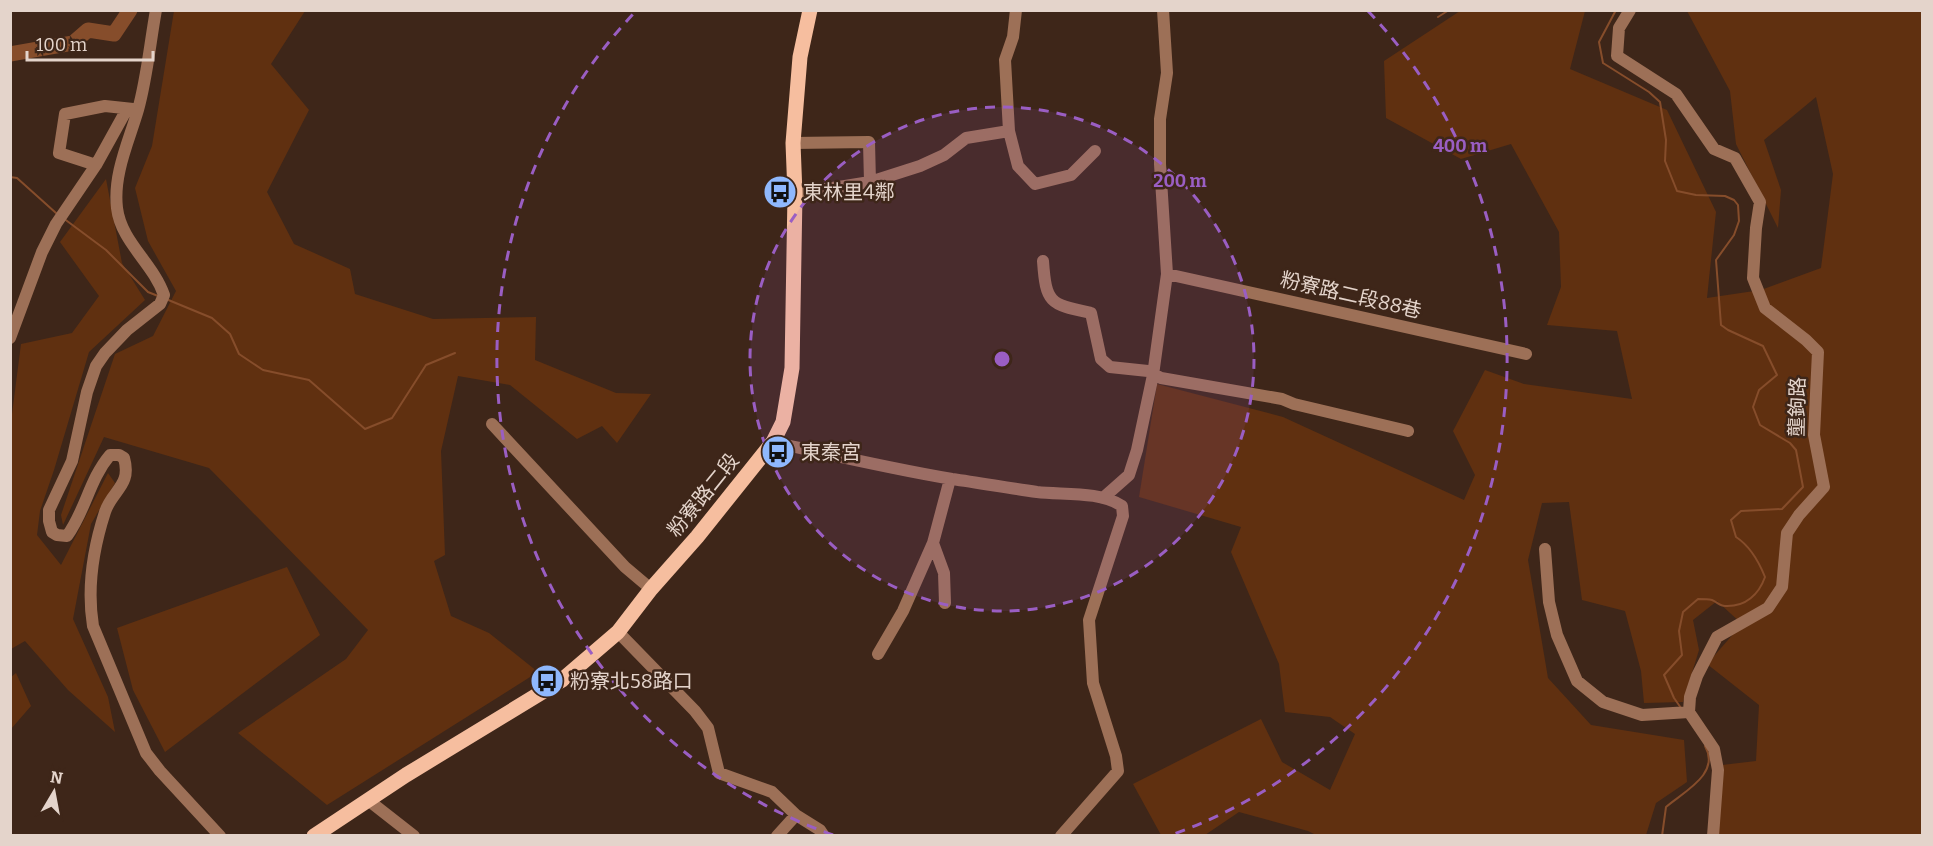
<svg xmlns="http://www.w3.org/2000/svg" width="1933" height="846" font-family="Bitter,'Noto Sans TC',serif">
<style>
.green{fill:#603010}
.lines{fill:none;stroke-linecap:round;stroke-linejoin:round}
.stream{stroke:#864d2b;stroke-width:2}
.river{stroke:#864d2b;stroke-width:15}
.minor{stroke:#9d7057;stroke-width:12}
.major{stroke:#f6be9f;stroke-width:15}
.ring{fill:none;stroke:#9a5ec3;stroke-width:3;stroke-dasharray:10 8}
.labels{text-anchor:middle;stroke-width:5;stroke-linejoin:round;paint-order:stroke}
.poi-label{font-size:20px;fill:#e4d4cb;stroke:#3e2619;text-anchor:start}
.street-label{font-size:20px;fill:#e4d4cb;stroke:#3e2619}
.centre{fill:#9a5ec3;stroke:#3e2619;stroke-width:3}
.ring-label{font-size:18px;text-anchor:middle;font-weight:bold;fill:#9a5ec3;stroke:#3e2619;stroke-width:5;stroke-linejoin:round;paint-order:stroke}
</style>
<rect width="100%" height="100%" fill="#3e2619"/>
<path class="green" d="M174 11H305L271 64 309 110 267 192 294 244 350 269 355 294 433 319 536 317 535 360 616 393 651 394 617 443 602 426 577 439 510 385 458 376 441 451 445 555 434 561 451 616 489 633 538 672 327 805 238 733 346 659 368 630 209 468 104 437 63 525 61 515 115 354 153 336 176 291 148 241 135 188 152 146Z
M1460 11H1585L1570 69 1667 110 1716 212 1707 298 1761 290 1821 268 1833 174 1816 97 1764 140 1781 190 1778 228 1736 144 1730 91 1687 11H1922V835H1717L1722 765 1756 761 1759 705 1707 664 1742 624 1717 601 1693 620 1699 650 1683 702 1644 703 1641 671 1625 611 1582 600 1569 502 1542 503 1528 560 1548 678 1591 725 1684 740 1687 782 1656 803 1646 835H1316L1308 831 1239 812 1205 835H1161L1133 784 1261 719 1282 762 1330 790 1355 734 1330 717 1285 712 1279 664 1231 552 1241 527 1139 497 1157 384 1283 417 1464 500 1475 475 1453 431 1485 370 1524 384 1632 399 1617 331 1547 325 1561 287 1559 232 1511 144 1461 159 1386 118 1384 61Z
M106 179 122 263 145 300 89 352 54 470 40 511 37 535 61 565 108 473 115 483 91 524 73 619 108 697 115 732 68 690 25 641 11 649 10 416 12 414 21 344 72 333 99 296 60 242Z
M287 567 320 635 165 752 133 690 117 628Z
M16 673 31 706 11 729V677Z"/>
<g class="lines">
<path class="stream" d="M1616 10 1599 42 1603 63 1649 92 1660 102 1666 140 1665 161 1677 191 1696 195 1725 196 1734 200 1738 205 1739 221 1734 235 1716 260 1721 325 1728 330 1763 346 1777 375 1759 390 1753 407 1760 425 1790 443 1796 450 1803 487 1782 509 1741 511 1731 520 1736 537C1750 546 1759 562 1765 577 1759 594 1746 607 1725 606 1720 606 1717 602 1712 600 1708 599 1702 599 1698 599L1683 612 1679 631 1682 655 1664 675 1674 698 1681 708
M1438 17 1449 10
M10 177 17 178 56 213
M63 218 106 250 148 292 158 296
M166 299 212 318 230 334 239 354 263 370 309 380 365 429 392 418 426 365 455 353
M1662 836 1666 807C1683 792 1721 774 1705 746"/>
<path class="river" d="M10 54 73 43 88 30 114 34 130 10"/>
<path class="minor" d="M156 10C150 43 147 78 138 110 129 141 113 174 117 208 121 242 153 263 164 295L160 304 127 330 105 353 96 366 87 392 72 461 49 510V521L52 532 57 535 67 536C86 510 89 480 110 455H119L124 458C132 486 112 490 105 512 93 549 87 589 93 626L146 753 160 771 220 836
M1016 10 1013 37 1005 60 1009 131 1018 166 1035 184 1071 175 1095 151
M1630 10 1619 28 1617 56 1676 94 1714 149 1735 158 1760 202 1756 228 1753 278 1765 308 1806 340 1818 352 1814 435 1824 487 1799 515 1787 533 1782 587 1768 608 1717 637 1697 676 1690 697 1689 712 1714 749 1718 770 1713 836
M793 143 869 142 870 182 920 166 944 155 966 138 1009 131
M96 165 59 153 65 114 105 106 133 109
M795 194 870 182
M1043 261C1046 304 1050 304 1091 313L1101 359 1110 367 1148 371 1161 378 1282 399 1294 404 1408 431
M1167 274 1526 354
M10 338 42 252 56 224 96 165 127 109
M492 424 625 567 651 589
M773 442C832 455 892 469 952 479 980 483 1009 488 1037 492 1063 495 1100 491 1122 506L1123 516 1089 620 1093 683 1116 756 1118 771 1061 836
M1103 498 1129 475 1137 450 1153 375 1167 274 1160 164V119L1167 73 1163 10
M933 543 944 573 945 603
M1545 549 1549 602 1557 635 1577 681 1603 702 1642 715 1689 712
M618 632 695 711 708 728 719 773 772 792 796 815 820 830 824 836
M878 654 903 611 933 543 950 479
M368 800 414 836
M777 836 796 815"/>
<path class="major" d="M314 836 406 775 562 680 618 632 651 589 697 537 773 442 783 422 792 368 795 194 793 143 800 57 810 10"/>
</g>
<circle cx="1002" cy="359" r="252" fill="#9a5ec3" fill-opacity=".12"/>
<g class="ring">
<circle cx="1002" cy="359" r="252"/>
<path d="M833 835A505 505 0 0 1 636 11M1368 11A505 505 0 0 1 1171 835"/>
</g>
<defs>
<symbol id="bus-disc" viewBox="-11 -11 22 22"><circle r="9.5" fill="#8fb8fd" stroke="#3e2619"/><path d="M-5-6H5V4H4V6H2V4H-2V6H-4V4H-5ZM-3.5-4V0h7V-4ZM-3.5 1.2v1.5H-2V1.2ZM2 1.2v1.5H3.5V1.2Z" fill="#111"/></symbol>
</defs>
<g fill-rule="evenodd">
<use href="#bus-disc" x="761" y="173" width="38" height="38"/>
<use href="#bus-disc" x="759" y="433" width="38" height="38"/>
<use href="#bus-disc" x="528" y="662" width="38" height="38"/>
</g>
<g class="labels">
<g class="poi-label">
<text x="803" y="199">東林里4鄰</text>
<text x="801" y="459">東秦宮</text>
<text x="570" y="688">粉寮北58路口</text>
</g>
<g class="street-label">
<text transform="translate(1351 295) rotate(13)" y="7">粉寮路二段88巷</text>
<text transform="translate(1797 407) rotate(-89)" y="7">壟鉤路</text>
<text transform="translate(703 495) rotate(-51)" y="7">粉寮路二段</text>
</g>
</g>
<circle cx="1002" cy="359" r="9" class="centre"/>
<g class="ring-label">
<text x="1460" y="152">400 m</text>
<text x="1180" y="187">200 m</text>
</g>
<rect width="1933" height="846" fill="none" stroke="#e4d4cb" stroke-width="24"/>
<g transform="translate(54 792) rotate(10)" stroke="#3e2619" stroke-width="4.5" paint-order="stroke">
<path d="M0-4.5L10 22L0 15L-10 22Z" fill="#e4d4cb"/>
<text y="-9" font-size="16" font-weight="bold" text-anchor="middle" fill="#e4d4cb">N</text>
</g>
<path d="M27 51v9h126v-9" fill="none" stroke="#e4d4cb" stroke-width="3"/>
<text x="36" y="51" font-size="18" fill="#e4d4cb" stroke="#3e2619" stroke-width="4.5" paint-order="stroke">100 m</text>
</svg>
